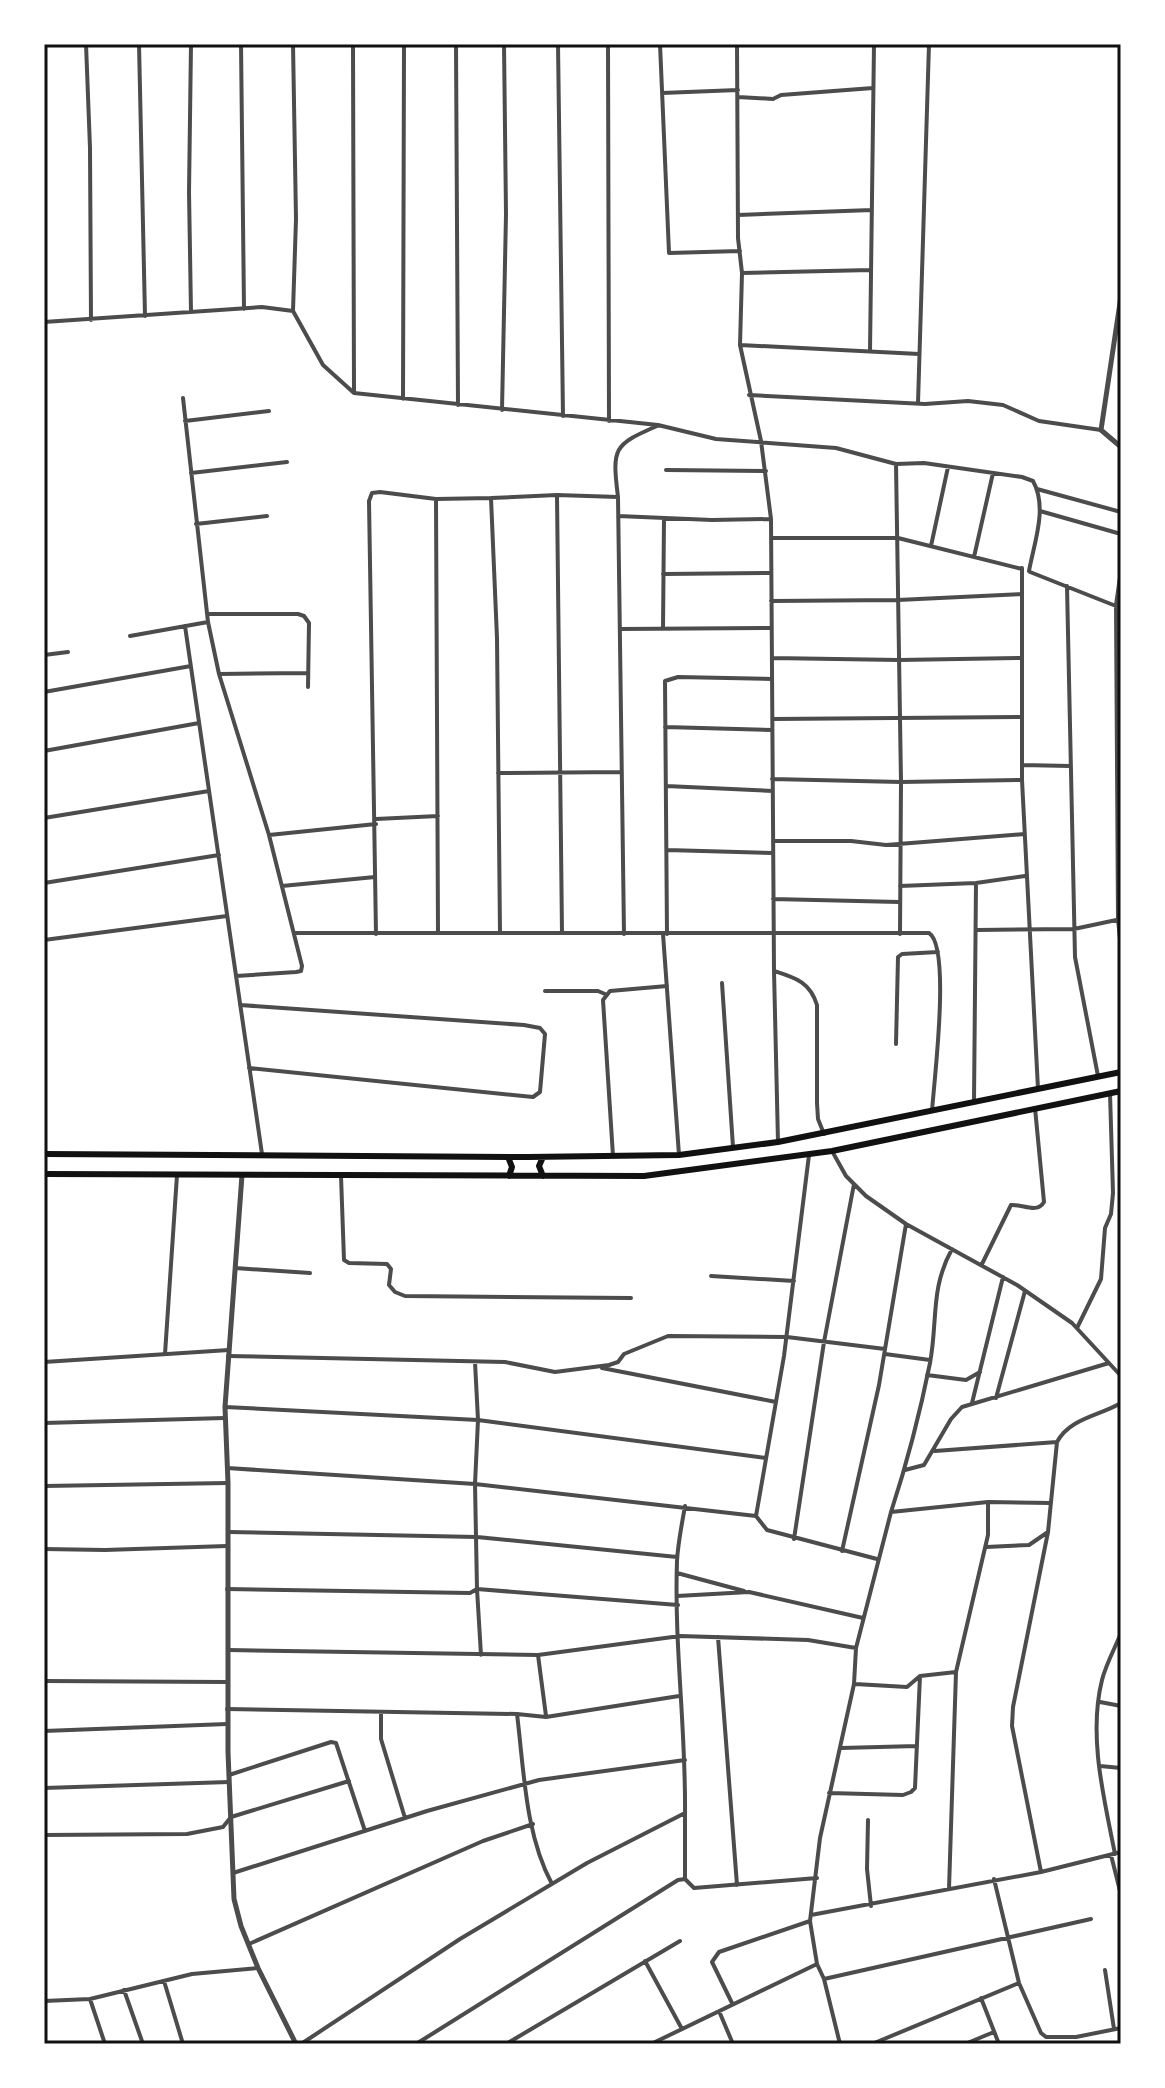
<svg xmlns="http://www.w3.org/2000/svg" width="1165" height="2088" font-family="Mulish,sans-serif">
<style>
.lines{fill:none;stroke-linecap:round;stroke-linejoin:round}
.minor{stroke:#4c4c4c;stroke-width:4}
.tertiary{stroke:#4c4c4c;stroke-width:5}
.primary{stroke:#111;stroke-width:6}
.neatline{fill:none;stroke:#111;stroke-width:3}
</style>
<rect width="100%" height="100%" fill="#fff"/>
<g class="lines">
<path class="minor" d="M86 44 90 148 91 320
M139 44 145 316
M241 44 244 309
M353 44 354 393
M456 44 458 405
M558 44 563 416
M608 44 609 421
M660 44 669 253 740 251
M737 44 738 238 742 273 740 345 761 441 771 519 774 971 778 1142
M662 93 738 90
M738 97 773 99 781 95 873 88
M738 215 872 210
M742 273 871 270
M293 311 296 219 293 44
M191 312 189 192 191 44
M44 322 262 307 293 311 323 365 354 393 658 425 716 439 836 448 896 464 924 463 1022 477 1033 481C1048 508 1034 543 1029 571
M740 345 919 354
M870 351 874 44
M749 395 925 404 968 401 1003 405 1039 421 1101 430
M183 398 208 622 219 674 269 835 302 966 301 971 296 972 236 976
M403 399 404 44
M918 403 929 44
M502 410 506 214 504 44
M185 421 269 411
M896 464 901 782 900 934
M666 470 766 471
M191 473 287 462
M1037 489 1121 512
M557 496 562 933
M618 497 624 934
M436 499 438 933
M1040 511 1121 534
M618 516 712 520 771 519
M196 524 267 516
M771 538H898L1022 569
M931 546 948 467
M974 557 993 473
M1022 568V780L1038 1089
M1121 570 1116 605 1118 919 1121 949
M1030 572 1121 608
M663 574 771 573
M1067 586 1075 957 1098 1076
M771 601 898 600 1021 594
M207 614H298L304 616 309 623 308 687
M185 626 262 1154
M620 629 771 628
M663 629 664 518
M130 636 208 622
M44 655 68 652
M772 658 899 660 1021 658
M219 674 308 673
M44 692 191 666
M773 719 1022 717
M665 727 772 730
M44 751 199 723
M1022 765 1070 766
M498 773 622 772
M772 779 901 782 1022 780
M666 786 773 791
M44 818 209 791
M376 819 438 816
M269 835 376 824
M773 841H851L886 845 1024 834
M667 850 773 853
M44 883 219 855
M282 886 375 877
M900 886 976 883 1025 876
M773 899 899 902
M977 930 1074 929 1121 919
M294 933H929C951 947 934 1081 932 1111
M500 933 497 638 491 498 557 495 618 497C612 448 613 445 657 426
M376 934 369 501 372 493 380 492 436 499 491 498
M663 934 679 1155
M667 934 665 681 678 677 772 679
M44 940 227 916
M774 971C796 978 810 982 817 1005V1103L818 1119 824 1134
M722 983 733 1147
M545 991H598L605 994
M240 1005 524 1025 540 1028 545 1034 540 1092 533 1097 249 1068
M896 1044 898 957 902 954 938 952
M974 1101 976 883
M832 1151 846 1176 866 1196 906 1224 1017 1285 1072 1323 1121 1376
M809 1155 784 1356 756 1516 767 1530 877 1559
M613 1156 603 1000 610 991 667 986
M341 1176 344 1260 349 1263 387 1264 391 1269 389 1285 395 1292 405 1296 631 1298
M982 1264 1011 1205C1023 1204 1037 1214 1044 1202L1035 1108
M235 1268 310 1273
M711 1276 794 1281
M1077 1328 1101 1279 1105 1228 1111 1214 1113 1193 1110 1093
M165 1354 177 1175
M885 1354 930 1360
M228 1356 505 1362 555 1372 609 1365 618 1362 624 1354 668 1336 787 1337 885 1349
M44 1362 229 1350
M475 1362 478 1420 475 1484 477 1589 481 1655
M602 1368 776 1402
M927 1375 966 1380 980 1372
M996 1398 1025 1291
M972 1403 1003 1277
M1121 1403C1099 1416 1070 1418 1057 1442L1048 1532 1013 1707 1012 1726 1041 1872 1121 1852
M225 1407 478 1420 766 1458
M44 1423 225 1418
M935 1451 1057 1442
M227 1468 475 1484 756 1516
M905 1470 924 1465 951 1419 962 1407 1109 1363
M44 1486 228 1483
M891 1512C907 1463 920 1413 930 1363 938 1320 930 1289 952 1249
M229 1532 477 1537 677 1557
M794 1539 824 1342 854 1184
M986 1547 1029 1545 1048 1532
M44 1549 105 1550 227 1546
M842 1551 879 1385 906 1224
M677 1573 744 1591
M227 1589 470 1593 477 1589 678 1605
M677 1596 749 1592 863 1618
M718 1637 737 1885
M228 1650 538 1655 680 1636 808 1640 856 1648
M538 1655 546 1716
M44 1681 227 1682
M855 1684 907 1687 920 1676 956 1672
M1100 1702 1121 1706
M227 1709 517 1714 546 1717 679 1696
M381 1712V1739L405 1818
M517 1714C524 1770 525 1834 552 1884
M44 1731 227 1724
M841 1748 917 1746
M1100 1766 1121 1768
M229 1775 331 1742 336 1743 365 1831
M44 1788 229 1782
M829 1793 903 1795 911 1792 915 1788 920 1676
M868 1820 867 1869 871 1906
M44 1835 187 1834 223 1827 231 1817 349 1781
M1115 1854C1104 1798 1088 1736 1102 1680 1106 1664 1115 1648 1121 1633
M1111 1855 1121 1895
M233 1873 427 1811 539 1780 685 1760
M685 1879 694 1888 817 1878
M994 1879 1019 1983 1041 2033 1046 2037H1076L1121 2028
M949 1889 956 1672 988 1535V1503
M811 1915 1041 1872
M249 1944 483 1841 533 1824
M645 1961 682 2029
M1105 1970 1114 2029
M824 1979 1091 1919
M164 1981 183 2044
M124 1990 143 2044
M981 1998 999 2044
M90 1999 105 2044
M44 2001 90 1999 192 1974 258 1968
M732 2003 712 1962 719 1952 810 1921
M719 2011 733 2044
M301 2044 460 1939 587 1863 685 1813C686 1729 674 1645 677 1561 678 1542 682 1524 685 1506
M416 2044 678 1880 685 1879V1813
M506 2044 680 1941
M651 2044 817 1964
M840 2044 824 1979 817 1964 810 1921 820 1838 854 1684 856 1648 891 1512 988 1502 1051 1503
M872 2044 1019 1983
M965 2044 994 2032"/>
<path class="tertiary" d="M1121 296 1101 430 1121 447
M242 1175 225 1407 228 1483V1752L234 1899 241 1926 258 1968 296 2044"/>
<path class="primary" d="M44 1154 528 1157 679 1155 778 1142 1121 1072
M508 1157 512 1167 509 1176
M44 1174 644 1176 832 1151 1121 1091
M543 1176 539 1166 543 1157"/>
</g>
<rect width="1165" height="2088" fill="none" stroke="#ffffff" stroke-width="92"/>
<rect x="46" y="46" width="1073" height="1996" class="neatline"/>
</svg>
